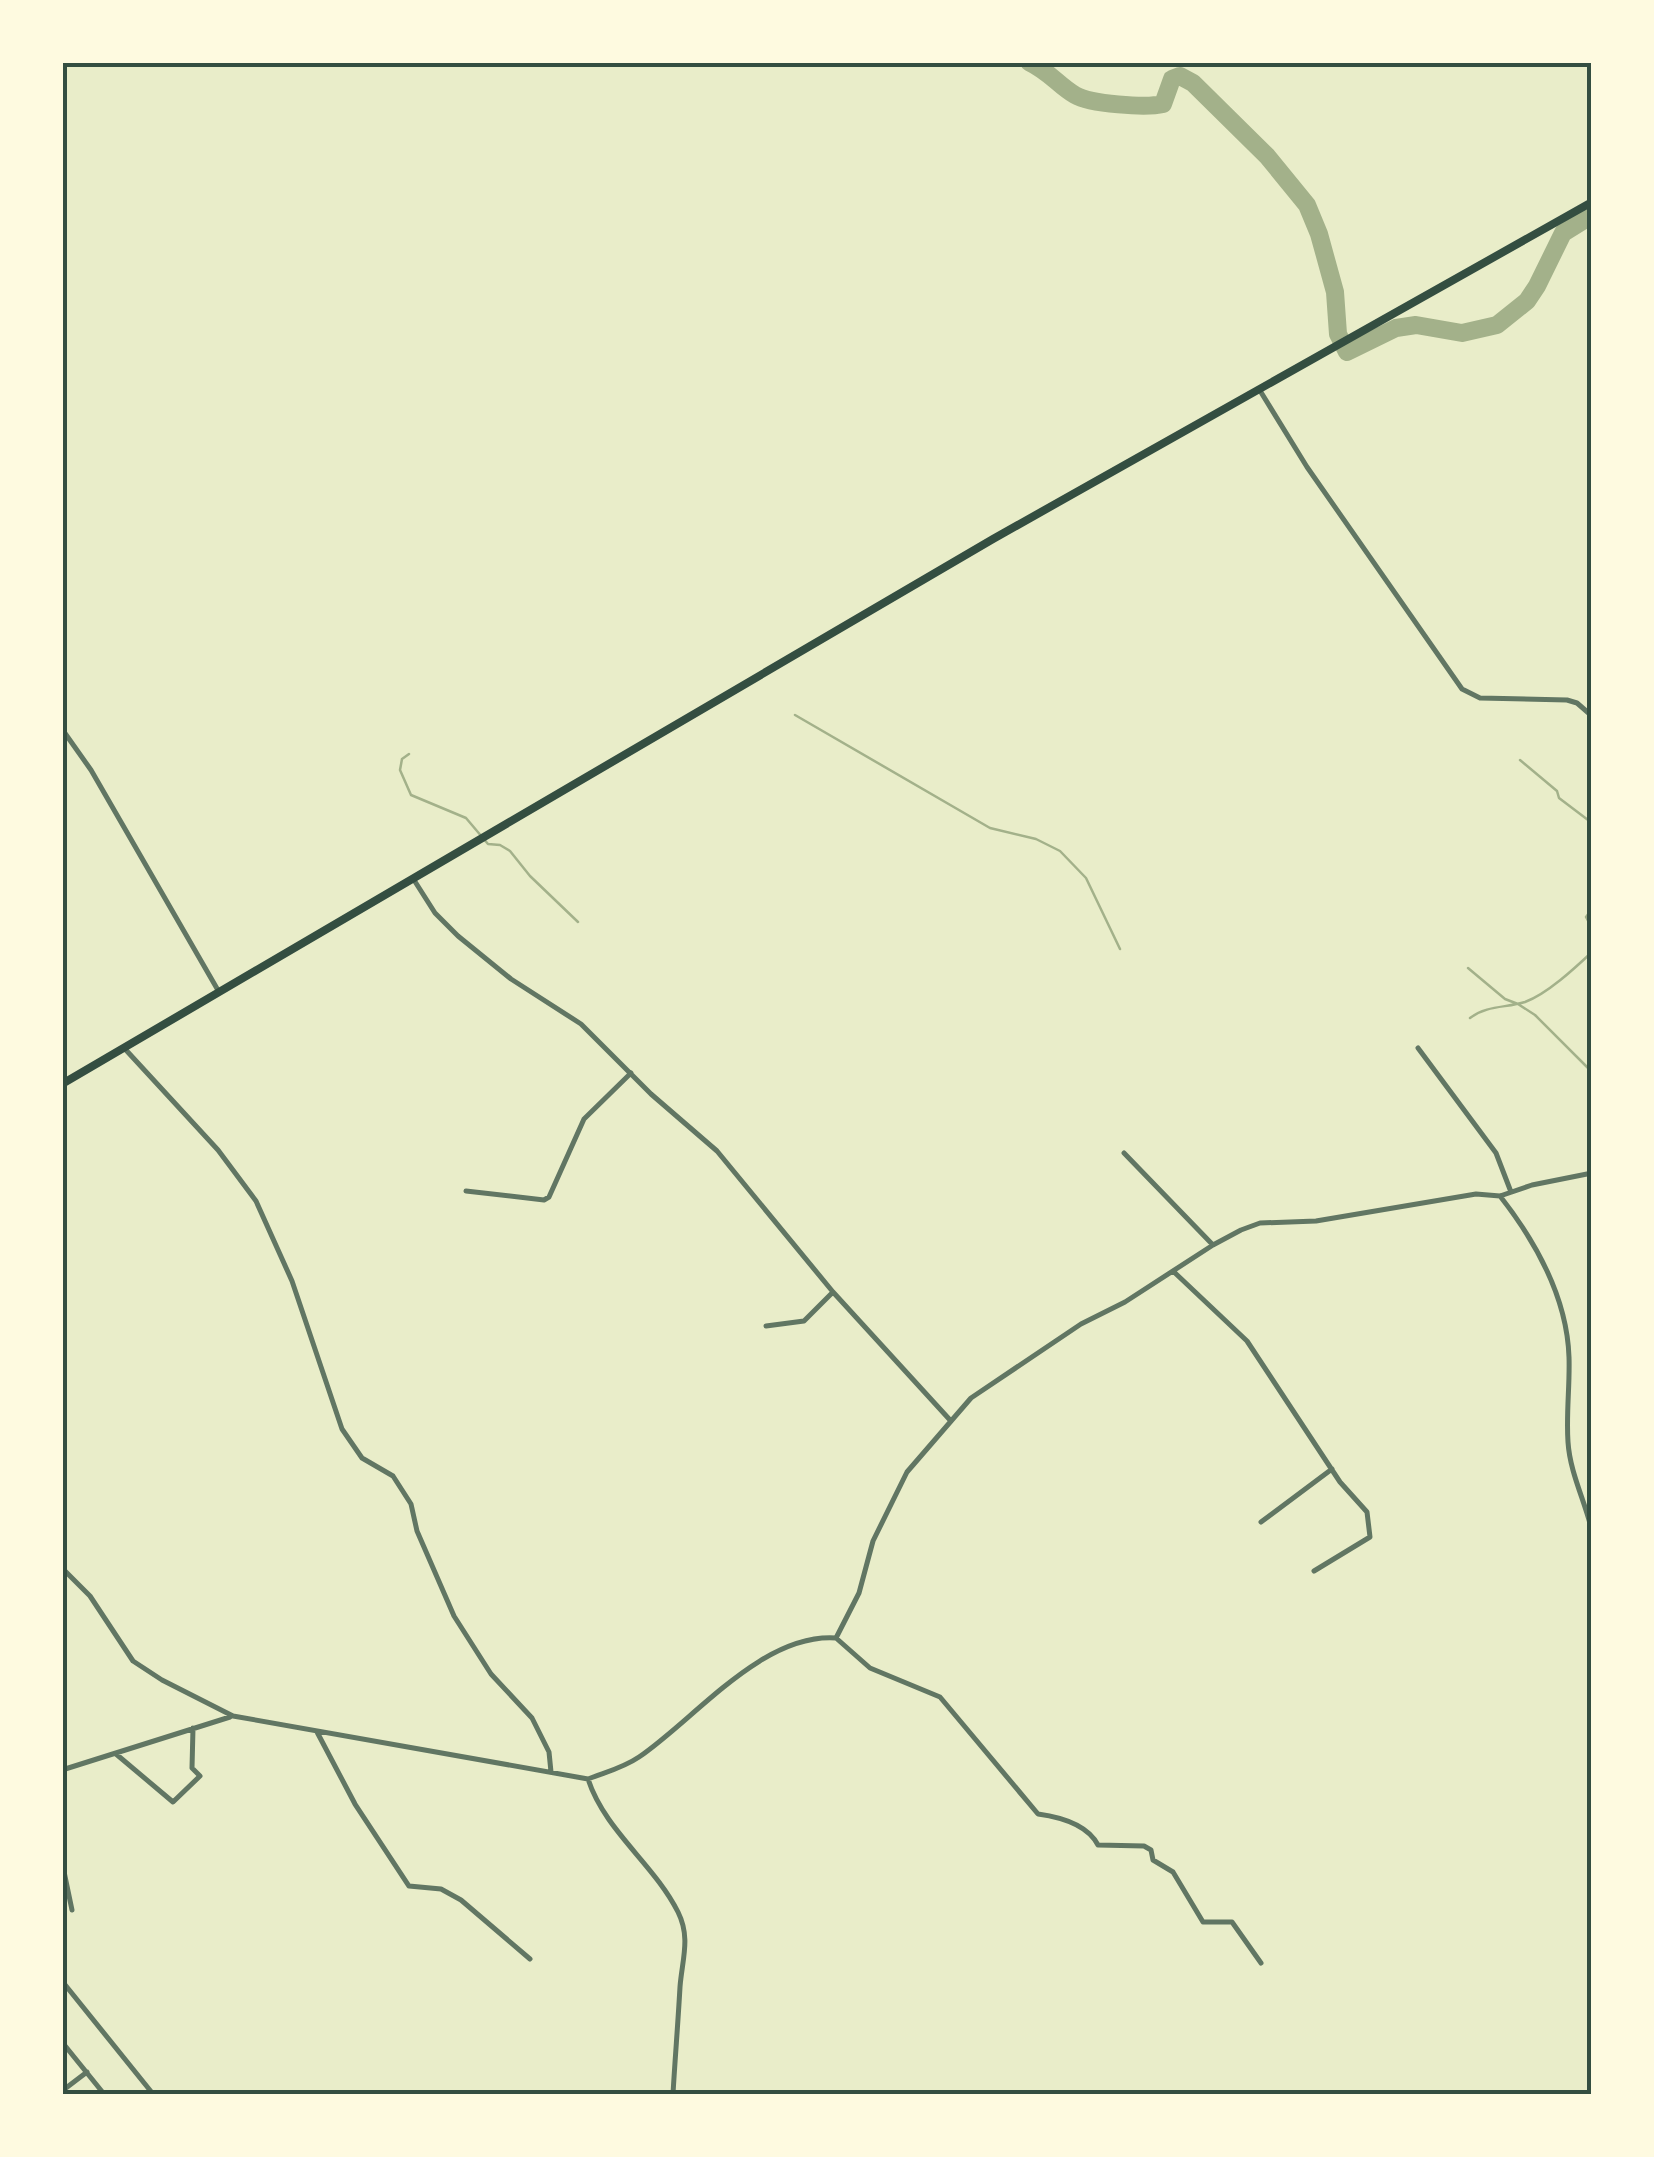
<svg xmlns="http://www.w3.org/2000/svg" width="1654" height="2157" font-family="'Work Sans',sans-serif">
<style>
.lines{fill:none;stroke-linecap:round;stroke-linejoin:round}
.stream{stroke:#a3b18a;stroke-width:2.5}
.river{stroke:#a3b18a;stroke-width:18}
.minor{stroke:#617663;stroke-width:5}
.primary{stroke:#344e41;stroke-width:8}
.neatline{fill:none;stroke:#344e41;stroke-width:4}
</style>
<rect width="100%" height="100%" fill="#e9edc9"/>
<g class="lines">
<path class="stream" d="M795 715 990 828 1036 839 1060 851 1086 878 1120 949
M409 754 402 759 400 770 411 795 466 818 488 844 500 845 510 851 530 876 578 922
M1520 760 1557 791 1559 798 1592 823
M1592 909 1586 917 1592 928
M1468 968 1505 999 1518 1004 1535 1015 1592 1072
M1470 1018C1487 1005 1506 1008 1525 1002 1547 994 1575 968 1592 952"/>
<path class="river" d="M1029 62C1050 72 1058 85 1075 95 1090 104 1146 108 1163 104L1172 79 1180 76 1193 83 1267 156 1307 205 1319 234 1335 292 1338 334 1347 352 1396 328 1416 325 1462 333 1497 325 1527 301 1537 286 1563 233 1592 215"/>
<path class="minor" d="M1259 389 1307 467 1462 689 1480 698 1567 700 1577 703 1592 716
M62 729 91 770 219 992
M414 880 435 913 458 936 511 979 581 1024 651 1094 717 1151 833 1292 950 1420
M1418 1048 1496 1153 1511 1192
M125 1049 218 1150 256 1201 292 1281 342 1429 362 1458 393 1476 411 1504 417 1531 454 1616 491 1674 532 1718 549 1752 551 1772
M1124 1153 1212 1244
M466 1191 544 1200 549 1197 584 1119 631 1073
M1500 1196C1536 1242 1567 1297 1569 1357 1570 1385 1566 1413 1568 1442 1570 1473 1585 1501 1592 1531
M1174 1272 1247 1341 1340 1482 1367 1512 1370 1537 1314 1571
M766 1326 804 1321 833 1292
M1261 1522 1332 1469
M62 1568 90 1596 133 1661 162 1680 233 1716 588 1779C606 1772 623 1768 639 1757 695 1719 762 1633 836 1638L859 1593 873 1541 907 1472 971 1398 1081 1324 1125 1302 1213 1245 1241 1230 1260 1223 1316 1221 1476 1194 1500 1196 1532 1185 1592 1173
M836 1638 870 1668 940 1697 1038 1814C1060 1817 1087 1824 1098 1845L1144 1846 1151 1850 1153 1860 1173 1872 1203 1922H1232L1261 1963
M317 1732 355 1804 409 1886 441 1889 461 1900 530 1959
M116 1754 173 1802 200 1776 192 1768 193 1728
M62 1770 230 1717
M588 1779C605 1831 654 1864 678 1912 691 1938 682 1960 680 1987 678 2023 675 2059 673 2094
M62 1862 72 1910
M62 1981 153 2094
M62 2042 104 2094
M62 2091 87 2072"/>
<path class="primary" d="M62 1084 993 539 1592 202"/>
</g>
<rect width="1654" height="2157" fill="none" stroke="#fefae0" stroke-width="130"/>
<rect x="65" y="65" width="1524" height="2027" class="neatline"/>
</svg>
